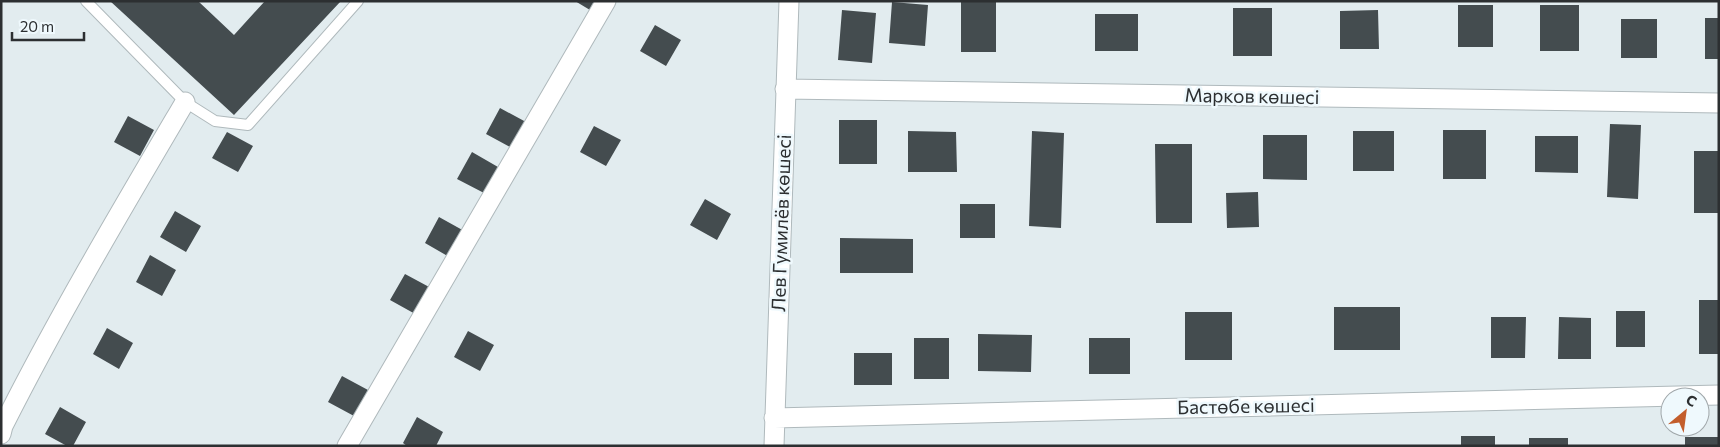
<svg xmlns="http://www.w3.org/2000/svg" width="1720" height="447" font-family="Commissioner,sans-serif">
<style>
.building{fill:#444c4f}
.lines{fill:none;stroke-linecap:round;stroke-linejoin:round}
.service-casing{stroke:#afb9bc;stroke-width:12}
.minor-casing{stroke:#afb9bc;stroke-width:21}
.service{stroke:#fff;stroke-width:10}
.minor{stroke:#fff;stroke-width:19}
.labels{text-anchor:middle;stroke-width:5;stroke-linejoin:round;paint-order:stroke}
.street-label{font-size:19px;fill:#2c2f31;stroke:#eff9fd}
</style>
<rect width="100%" height="100%" fill="#e2ecef"/>
<path class="building" d="M110 1H198L234 35 265 1H341L234 115Z
M575 1H601L595 13Z
M961 1H996V52H961Z
M892 2 928 5 925 46 889 43Z
M1458 5H1493V47H1458Z
M1540 5H1579V51H1540Z
M1233 8H1272V56H1233Z
M842 10 876 13 872 63 838 60Z
M1378 10 1379 49H1340V11Z
M1095 14H1138V51H1095Z
M1705 18H1719V59H1705Z
M1621 19H1657V58H1621Z
M655 25 681 40 666 66 640 51Z
M500 108 526 122 512 148 486 134Z
M128 116 154 130 140 156 114 142Z
M839 120H877V164H839Z
M1610 124 1641 125 1638 199 1607 197Z
M594 126 621 140 606 166 580 152Z
M1443 130H1486V179H1443Z
M908 131 956 132 957 172H908Z
M1032 131 1064 133 1061 228 1029 226Z
M1353 131H1394V171H1353Z
M227 132 253 146 238 172 212 158Z
M1263 135H1307V180L1263 179Z
M1535 136H1578V173L1535 172Z
M1155 144H1192V223H1156Z
M1694 151H1719V213H1694Z
M472 152 498 167 484 193 457 179Z
M1258 192 1259 227 1227 228 1226 193Z
M705 199 731 214 717 240 690 225Z
M960 204H995V238H960Z
M175 211 201 226 186 252 160 237Z
M439 217 466 232 451 258 425 243Z
M840 238 913 239V273H840Z
M150 255 176 270 162 296 136 282Z
M405 274 431 288 417 315 390 300Z
M1699 300H1719V354H1699Z
M1334 307H1400V350H1334Z
M1616 311H1645V347H1616Z
M1185 312H1232V360H1185Z
M1491 317H1526L1525 358H1491Z
M1559 317 1591 318V359H1558Z
M107 328 133 343 119 369 93 354Z
M468 331 494 345 480 371 454 357Z
M978 334 1032 335 1031 372 978 371Z
M914 338H949V379H914Z
M1089 338H1130V374H1089Z
M854 353H892V385H854Z
M342 376 368 390 354 416 328 402Z
M60 407 86 422 73 446H67L45 434Z
M417 417 443 432 436 446H407L403 443Z
M1461 436H1495V446H1461Z
M1685 437H1719V446H1685Z
M1529 438H1568V446H1529Z"/>
<g class="lines">
<defs>
<path id="service" d="M86 1 185 102 215 121 248 125 358 1"/>
<path id="minor" d="M785 89 1719 103
M774 418 1719 395
M1 434 3 426C59 315 122 209 185 102
M347 446 606 1
M774 446 789 1"/>
</defs>
<use href="#service" class="service-casing"/>
<use href="#minor" class="minor-casing"/>
<use href="#service" class="service"/>
<use href="#minor" class="minor"/>
</g>
<g class="labels">
<g class="street-label">
<text transform="translate(1252 96) rotate(1)" y="7">Марков көшесі</text>
<text transform="translate(781 223) rotate(-88)" y="7">Лев Гумилёв көшесі</text>
<text transform="translate(1246 406) rotate(-1)" y="7">Бастөбе көшесі</text>
</g>
</g>
<rect width="1720" height="447" fill="none" stroke="#2c2f31" stroke-width="5"/>
<g transform="translate(1685 412) rotate(29)"><circle r="24" fill="#eff9fd" stroke="#a1a8ab"/>
<path d="M0-4L9 19L0 12L-9 19Z" fill="#c35e2c"/>
<text y="-8" font-size="14" font-weight="bold" text-anchor="middle" fill="#2c2f31">С</text>
</g>
<path d="M12 32v8h72v-8" fill="none" stroke="#2c2f31" stroke-width="2.5"/>
<text x="20" y="32" font-size="15" fill="#2c2f31" stroke="#eff9fd" stroke-width="4" paint-order="stroke">20 m</text>
</svg>
